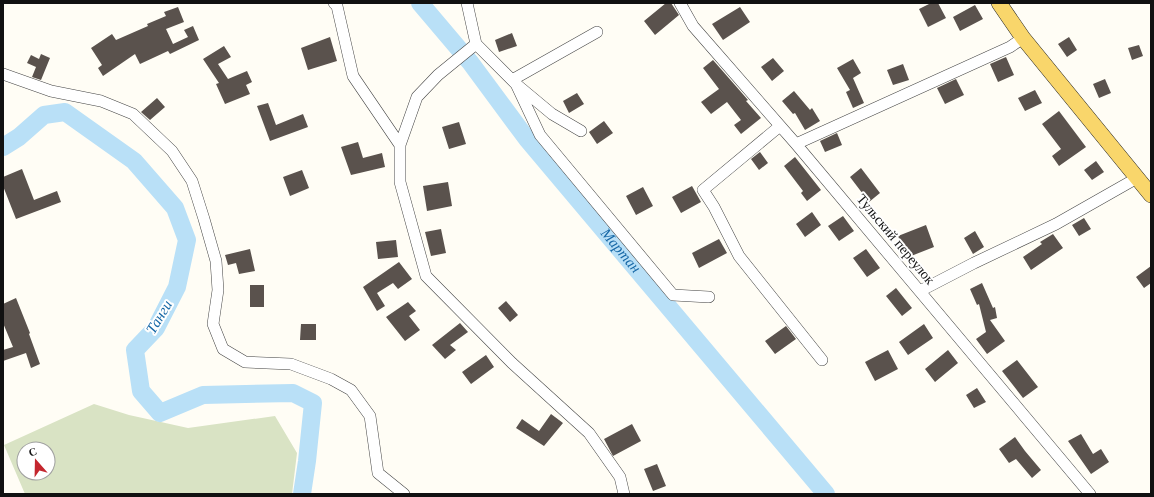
<svg xmlns="http://www.w3.org/2000/svg" width="1154" height="497" font-family="'Times New Roman',serif">
<style>
.cemetery{fill:#d9e3c4;fill-rule:evenodd}
.lines{fill:none;stroke-linecap:round;stroke-linejoin:round}
.river{stroke:#b9e0f7;stroke-width:18}
.building{fill:#5a524d}
.minor-casing{stroke:#444;stroke-width:12}
.major-casing{stroke:#222;stroke-width:16}
.minor{stroke:#fff;stroke-width:11}
.major{stroke:#f9d66b;stroke-width:15}
.labels{text-anchor:middle;stroke-width:4;stroke-linejoin:round;paint-order:stroke}
.street-label{font-size:14px;fill:#111;stroke:#fff}
.water-label{font-size:15px;font-style:italic;fill:#1768a6;stroke:#fff}
</style>
<rect width="100%" height="100%" fill="#fffdf5"/>
<path class="cemetery" d="M94 404 129 415 188 428 275 416 297 453 292 494H25L4 445ZM24 449H48V473H24Z"/>
<g class="lines">
<g class="river">
<path id="s1" d="M420 3 470 62 527 139 826 494"/>
<path d="M3 147 19 137 44 115 65 112 134 161 175 208 187 240 177 287 156 328 135 350 141 391 160 413 203 395 293 393 313 403 307 461 302 494"/>
</g>
</g>
<path class="building" d="M666 3H671L679 15 655 35 644 21Z
M931 3H938L946 18 928 27 919 9Z
M975 5 983 19 960 31 953 17Z
M178 7 184 22 166 29 173 44 188 37 184 30 193 26 199 40 170 54 168 51 140 64 135 54 103 76 98 68 102 65 91 48 112 34 116 40 148 26 147 24 166 16 164 12Z
M740 7 750 22 723 40 712 24Z
M512 33 517 46 499 52 495 40Z
M330 37 337 61 308 70 301 48Z
M1069 37 1077 50 1067 57 1058 44Z
M1139 45 1143 56 1132 60 1128 48Z
M224 46 231 57 218 64 228 79 247 71 252 82 246 85 250 94 225 104 216 84 219 83 203 59Z
M41 54 50 58 41 80 32 77 36 67 27 63 31 55 39 59Z
M1006 57 1014 75 998 82 990 64Z
M773 58 784 71 772 81 761 67Z
M853 59 861 73 853 78 864 103 853 108 846 92 850 90 837 68Z
M713 60 748 100 746 101 761 118 741 134 734 125 741 120 727 102 711 114 701 102 719 89 703 68Z
M903 64 909 80 893 85 887 70Z
M956 79 964 95 945 104 937 88Z
M1105 79 1111 93 1099 98 1093 84Z
M1035 90 1042 103 1025 111 1018 98Z
M794 91 810 110 812 108 820 121 805 130 795 113 793 114 782 101Z
M577 93 584 104 569 113 563 101Z
M157 98 165 107 150 120 141 112Z
M268 103 276 125 303 114 308 127 270 141 257 106Z
M1059 111 1086 147 1059 166 1052 156 1061 149 1042 124Z
M604 121 613 133 597 144 589 132Z
M459 122 466 144 449 149 442 127Z
M837 133 842 145 825 152 820 141Z
M358 142 363 158 382 153 385 167 351 175 341 147Z
M760 152 768 163 759 170 751 159Z
M795 157 821 190 807 201 801 193 803 191 784 166Z
M1096 161 1104 172 1092 180 1084 170Z
M861 168 880 193 869 202 850 177Z
M22 169 34 200 57 191 61 202 16 219 3 186V177Z
M302 170 309 188 290 196 283 177Z
M448 182 452 206 427 211 423 186Z
M692 186 701 202 681 213 672 197Z
M643 187 653 206 636 215 626 196Z
M812 212 821 225 805 237 796 224Z
M843 216 854 231 839 241 828 226Z
M1084 218 1091 229 1079 236 1072 225Z
M926 225 934 247 906 258 898 236Z
M441 229 446 253 431 256 425 232Z
M975 231 984 247 973 254 964 238Z
M1053 234 1063 248 1031 270 1023 257 1042 244 1040 242Z
M719 239 727 253 699 268 692 253Z
M396 240 398 257 378 259 376 242Z
M250 249 255 271 239 274 236 263 228 265 225 255Z
M866 249 880 268 867 277 853 258Z
M399 262 412 279 398 289 393 283 377 293 385 306 377 311 363 287Z
M1151 266V283L1144 288 1136 277Z
M982 283 993 308 995 307 997 318 990 320 1005 341 987 354 976 339 986 332 979 304 977 305 970 289Z
M250 285H264V307H250Z
M896 288 912 308 902 316 886 296Z
M16 298 30 333 29 334 40 364 31 368 26 353 3 361V350L13 347 3 323V304Z
M506 301 518 315 510 322 498 308Z
M408 302 416 311 409 316 420 330 405 341 386 317Z
M460 323 468 332 450 345 456 350 445 359 432 345Z
M301 324H316V340H300Z
M924 324 933 338 908 355 899 342Z
M786 326 796 339 775 354 765 341Z
M888 350 898 369 875 381 865 362Z
M948 350 958 363 935 382 925 369Z
M486 355 494 367 471 384 462 372Z
M1017 360 1038 387 1023 398 1002 371Z
M977 388 986 402 974 408 966 395Z
M551 414 563 423 544 446 516 428 522 419 539 431Z
M632 424 641 441 613 456 604 439Z
M1081 434 1093 454 1101 449 1109 462 1091 474 1068 441Z
M1015 437 1025 451 1041 470 1032 478 1016 459 1009 463 999 449Z
M657 464 666 486 653 491 644 469Z"/>
<g class="lines">
<defs>
<path id="minor" d="M334 3 337 6 353 76 400 145
M467 3 476 44
M680 3 693 26 796 144 1090 494
M476 44 438 75 417 97 400 145V182L426 276 512 363 589 433 620 477 624 494
M476 44 516 84 552 114 581 131
M3 74 51 91 101 101 133 114 172 151 192 181 204 219 216 261 218 290 213 324 223 349 245 362 291 364 331 379 351 390 370 416 378 473 404 494
M512 80 597 32
M516 84 540 135 673 295 709 297
M780 126 703 190 714 207 739 256 822 360
M796 144 1010 47 1023 38
M920 291 974 263 1056 224 1137 178"/>
<path id="major" d="M999 3 1023 38 1151 195"/>
</defs>
<use href="#minor" class="minor-casing"/>
<use href="#major" class="major-casing"/>
<use href="#minor" class="minor"/>
<use href="#major" class="major"/>
</g>
<g class="labels">
<g class="street-label">
<text transform="translate(896 239) rotate(50)" y="5">Тульский переулок</text>
</g>
<g class="water-label">
<text dy="5" stroke="none"><textPath href="#s1" startOffset="319">Мартан</textPath></text>
<text transform="translate(159 317) rotate(-59)" y="5">Танги</text>
</g>
</g>
<rect width="1154" height="497" fill="none" stroke="#111111" stroke-width="8"/>
<g transform="translate(36 461) rotate(340)"><circle r="19" fill="#ffffff" stroke="#a0a0a0"/>
<path d="M0-3L7 15L0 10L-7 15Z" fill="#c4262e"/>
<text y="-6" font-size="11" font-weight="bold" text-anchor="middle" fill="#111111">С</text>
</g>
</svg>
